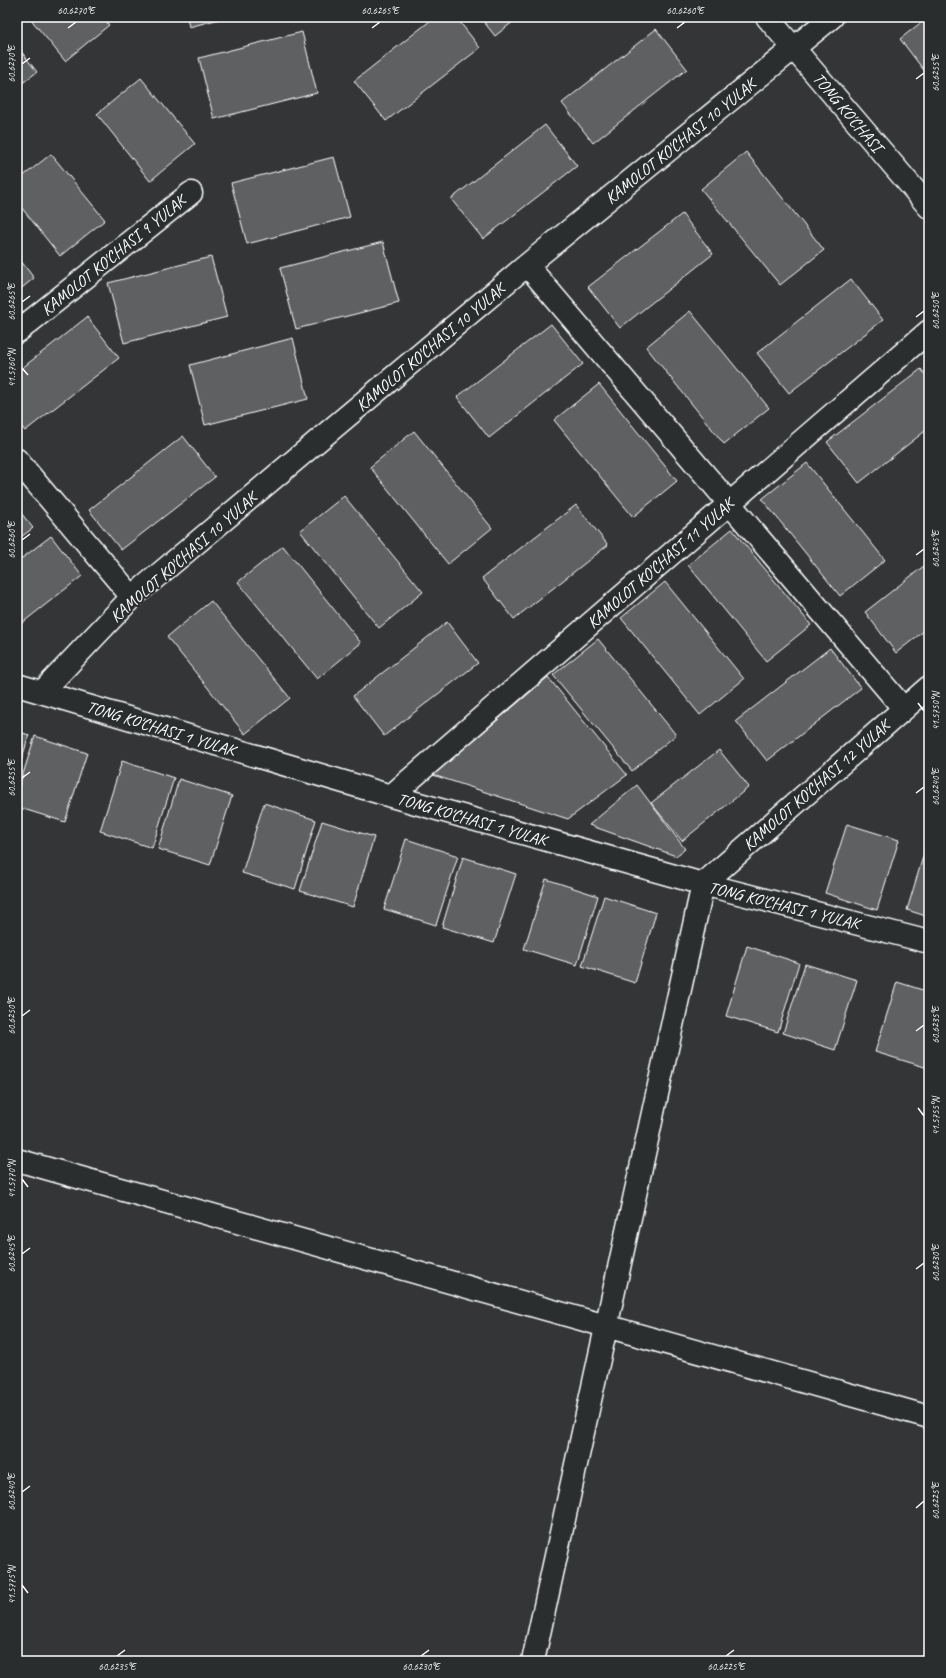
<svg xmlns="http://www.w3.org/2000/svg" width="946" height="1678" font-family="Caveat,sans-serif">
<style>
.building{fill:#5f6162;stroke:#fff}
.lines{fill:none;stroke-linecap:round;stroke-linejoin:round}
.minor-casing{stroke:#fff;stroke-width:25}
.minor{stroke:#2a2d2e;stroke-width:22}
.ticks{fill:none;stroke:#fff;stroke-width:1.5}
.labels{text-anchor:middle;stroke-width:4;stroke-linejoin:round;paint-order:stroke}
.street-label{font-size:17px;fill:#fff;stroke:#2a2d2e}
.neatline{fill:none;stroke:#fff;stroke-width:1.5}
.ticks-label{font-size:10px;text-anchor:middle;fill:#fff}
</style>
<rect width="100%" height="100%" fill="#333536"/>
<filter id="ink" filterUnits="userSpaceOnUse"><feTurbulence type="fractalNoise" baseFrequency=".025" numOctaves="2"/><feDisplacementMap in="SourceGraphic" scale="8" xChannelSelector="R" yChannelSelector="G"/><feConvolveMatrix kernelMatrix="1 2 1 2 8 2 1 2 1" color-interpolation-filters="sRGB"/></filter>
<g filter="url(#ink)">
<path class="building" d="M29 17H103L109 25 65 61Z
M187 17H227L189 27Z
M435 17H456L480 48 386 121 354 81Z
M480 17H519L495 36Z
M928 17H929V77L900 39Z
M656 29 687 69 593 143 562 103Z
M302 32 317 93 214 119 199 58Z
M17 46 37 72 17 87Z
M141 78 195 144 150 181 97 114Z
M545 125 577 166 483 239 451 199Z
M746 152 824 250 780 285 701 189Z
M51 154 105 220 60 256 17 202V181Z
M334 157 350 217 247 244 231 183Z
M682 214 713 254 620 328 588 287Z
M383 242 399 303 296 329 280 268Z
M17 256 34 278 17 292Z
M211 257 227 317 124 343 108 283Z
M851 279 883 320 789 393 757 353Z
M690 311 769 408 724 444 646 347Z
M87 317 119 358 25 431 17 421V372Z
M551 324 583 364 489 438 457 397Z
M293 338 308 399 205 425 190 365Z
M921 369 929 379V428L859 483 827 442Z
M599 384 677 481 633 517 554 420Z
M414 431 492 528 448 564 370 467Z
M183 436 215 477 121 550 89 510Z
M807 463 885 560 840 596 762 499Z
M344 496 423 592 379 628 300 531Z
M576 505 608 545 514 619 482 578Z
M17 508 33 528 17 540Z
M732 529 811 625 766 661 688 565Z
M51 536 82 576 17 627V562Z
M283 546 361 643 317 679 238 582Z
M929 562V627L896 653 865 612Z
M665 582 744 679 700 715 621 618Z
M211 601 290 698 245 734 167 637Z
M447 622 478 663 384 736 353 696Z
M598 639 676 735 632 771 553 675Z
M830 648 861 688 767 761 736 721Z
M548 677 627 775 568 819 433 775Z
M17 731 29 735 17 775Z
M35 736 87 753 65 822 17 807V793Z
M719 750 749 787 682 841 651 803Z
M122 761 174 778 152 848 100 831Z
M179 779 232 796 210 865 158 849Z
M637 785 685 849 676 856 589 825Z
M264 803 316 820 295 889 242 873Z
M322 821 374 837 353 907 300 891Z
M847 824 899 840 877 910 825 893Z
M406 839 458 856 436 925 384 909Z
M928 840 929 841V917L907 910Z
M463 857 516 874 494 943 442 927Z
M546 879 598 896 577 965 524 949Z
M604 896 656 913 635 983 582 966Z
M747 946 799 963 778 1032 726 1016Z
M805 964 857 980 835 1050 783 1033Z
M897 982 929 992 928 1068 875 1052Z"/>
<g class="lines">
<defs>
<path id="minor" d="M767 17 929 207
M527 265 904 709
M17 332 191 193
M17 460 132 597
M17 685 391 796 703 884 929 942
M42 692 132 597 527 265 832 17
M391 796 929 331
M17 1160 929 1417
M533 1661 703 884 929 687"/>
</defs>
<use href="#minor" class="minor-casing"/>
<use href="#minor" class="minor"/>
</g>
</g>
<path class="ticks" d="M68 28 76 22M372 28 380 22M677 28 685 22M22 64 30 58M916 79 924 73M22 302 30 296M916 317 924 311M22 368 28 375M22 540 30 534M916 555 924 549M918 703 924 711M22 778 30 772M916 793 924 787M22 1016 30 1010M916 1031 924 1025M918 1108 924 1116M22 1179 28 1187M22 1254 30 1248M916 1269 924 1263M22 1492 30 1486M916 1508 924 1501M22 1585 28 1593M117 1656 125 1650M421 1656 429 1650M726 1656 734 1650"/>
<g class="labels">
<g class="street-label">
<text transform="translate(848 112) rotate(50)" y="6">TONG KO'CHASI</text>
<text transform="translate(680 141) rotate(-39)" y="6">KAMOLOT KO'CHASI 10 YULAK</text>
<text transform="translate(113 255) rotate(-39)" y="6">KAMOLOT KO'CHASI 9 YULAK</text>
<text transform="translate(430 347) rotate(-40)" y="6">KAMOLOT KO'CHASI 10 YULAK</text>
<text transform="translate(183 557) rotate(-41)" y="6">KAMOLOT KO'CHASI 10 YULAK</text>
<text transform="translate(660 563) rotate(-41)" y="6">KAMOLOT KO'CHASI 11 YULAK</text>
<text transform="translate(161 728) rotate(17)" y="6">TONG KO'CHASI 1 YULAK</text>
<text transform="translate(816 785) rotate(-41)" y="6">KAMOLOT KO'CHASI 12 YULAK</text>
<text transform="translate(472 819) rotate(16)" y="6">TONG KO'CHASI 1 YULAK</text>
<text transform="translate(784 905) rotate(14)" y="6">TONG KO'CHASI 1 YULAK</text>
</g>
</g>
<rect width="946" height="1678" fill="none" stroke="#2a2d2e" stroke-width="44"/>
<rect x="22" y="22" width="902" height="1634" class="neatline"/>
<g class="ticks-label">
<text x="76" y="14">60.6270°E</text>
<text x="380" y="14">60.6265°E</text>
<text x="685" y="14">60.6260°E</text>
<text transform="translate(11 64) rotate(-90)" y="4">60.6270°E</text>
<text transform="translate(935 73) rotate(-90)" y="4">60.6255°E</text>
<text transform="translate(11 302) rotate(-90)" y="4">60.6265°E</text>
<text transform="translate(935 311) rotate(-90)" y="4">60.6250°E</text>
<text transform="translate(11 368) rotate(-90)" y="4">41.5760°N</text>
<text transform="translate(11 540) rotate(-90)" y="4">60.6260°E</text>
<text transform="translate(935 549) rotate(-90)" y="4">60.6245°E</text>
<text transform="translate(935 711) rotate(-90)" y="4">41.5750°N</text>
<text transform="translate(11 778) rotate(-90)" y="4">60.6255°E</text>
<text transform="translate(935 787) rotate(-90)" y="4">60.6240°E</text>
<text transform="translate(11 1016) rotate(-90)" y="4">60.6250°E</text>
<text transform="translate(935 1025) rotate(-90)" y="4">60.6235°E</text>
<text transform="translate(935 1116) rotate(-90)" y="4">41.5755°N</text>
<text transform="translate(11 1179) rotate(-90)" y="4">41.5770°N</text>
<text transform="translate(11 1254) rotate(-90)" y="4">60.6245°E</text>
<text transform="translate(935 1263) rotate(-90)" y="4">60.6230°E</text>
<text transform="translate(11 1492) rotate(-90)" y="4">60.6240°E</text>
<text transform="translate(935 1501) rotate(-90)" y="4">60.6225°E</text>
<text transform="translate(11 1585) rotate(-90)" y="4">41.5775°N</text>
<text x="117" y="1670">60.6235°E</text>
<text x="421" y="1670">60.6230°E</text>
<text x="726" y="1670">60.6225°E</text>
</g>
</svg>
